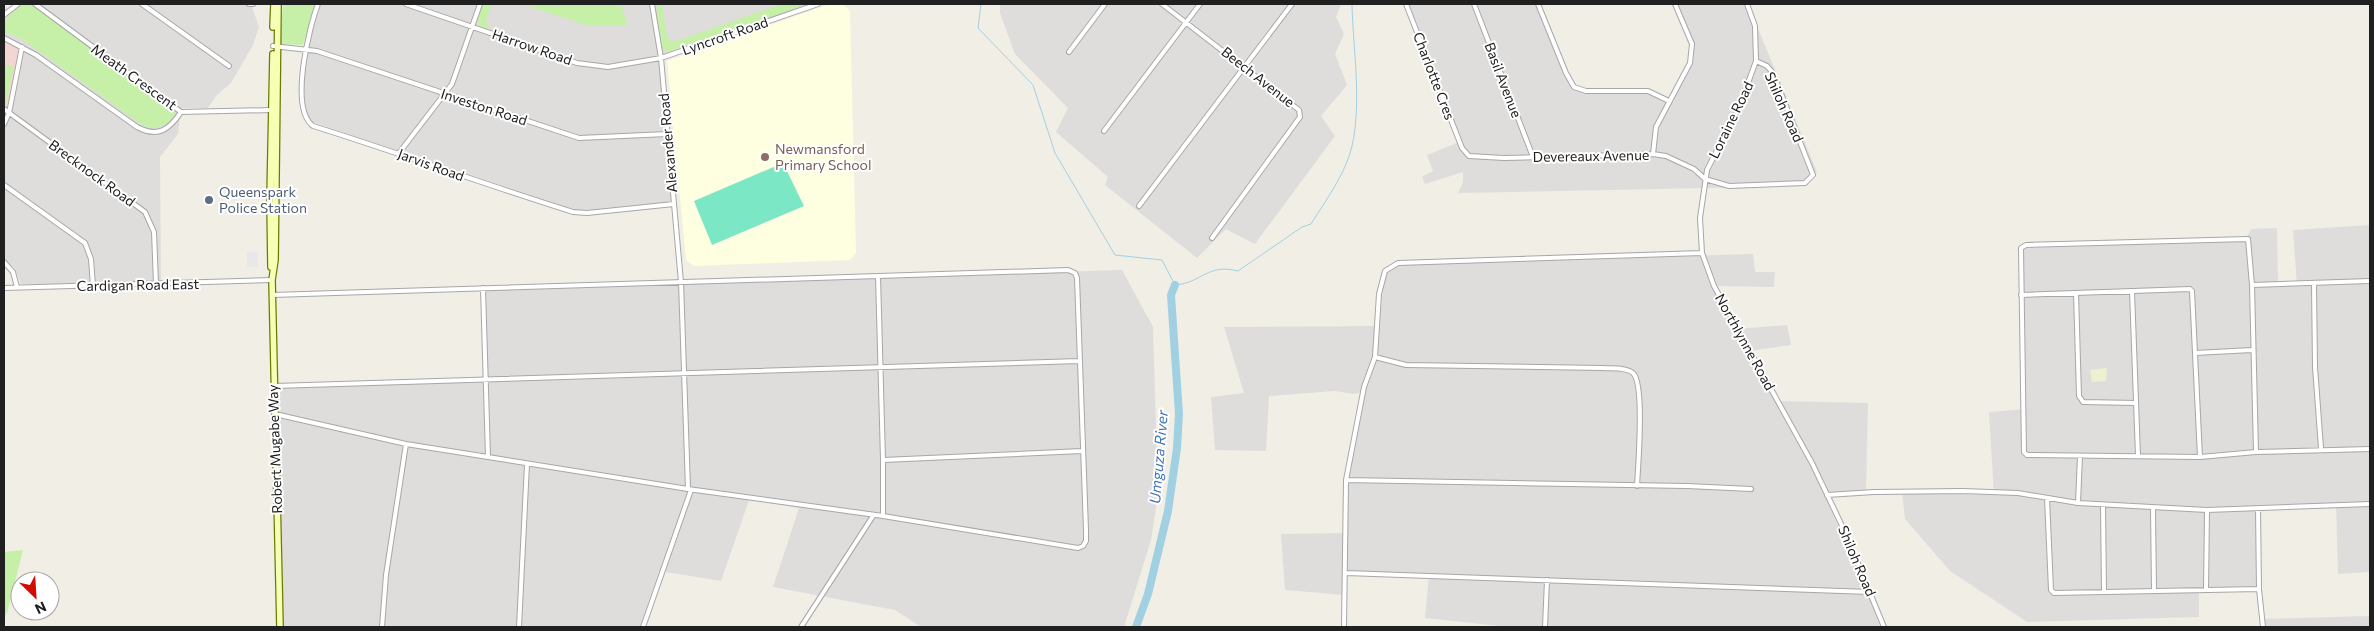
<svg xmlns="http://www.w3.org/2000/svg" width="2374" height="631" font-family="Commissioner,sans-serif">
<style>
.residential{fill:#dedddc}
.commercial{fill:#f3d6d3}
.education{fill:#fdffe0}
.farmland{fill:#edf1cf}
.grass{fill:#c6f0a7}
.pitch{fill:#7ce7c4}
.parking{fill:#e8e8e8}
.lines{fill:none;stroke-linecap:round;stroke-linejoin:round}
.stream{stroke:#a2d0e3;stroke-width:1}
.river{stroke:#a2d0e3;stroke-width:8}
.street-casing{stroke:#a7a7a7;stroke-width:6}
.secondary-casing{stroke:#687d00;stroke-width:8}
.street{stroke:#fff;stroke-width:4}
.secondary{stroke:#f7ffb5;stroke-width:5.5}
.education-dot{fill:#8d6e63;stroke:#fff;stroke-width:2}
.service-dot{fill:#5c6f8a;stroke:#fff;stroke-width:2}
.labels{text-anchor:middle;stroke-width:4;stroke-linejoin:round;paint-order:stroke}
.street-label{font-size:14px;fill:#202020;stroke:#fff}
.education-label{font-size:14px;fill:#785e54;stroke:#fff;text-anchor:start}
.service-label{font-size:14px;fill:#4e5e75;stroke:#fff;text-anchor:start}
.water-label{font-size:15px;font-style:italic;fill:#4276b9;stroke:#fff}
</style>
<rect width="100%" height="100%" fill="#f1eee5"/>
<path class="residential" d="M14 4H251L259 27 253 45 231 83 216 96 208 108H181L178 134 160 157 161 285 21 284 15 268 4 259V6L8 8Z
M319 4H813L660 58 672 203 587 211 572 209 309 121 304 109V75L307 47Z
M1000 4H1341L1336 17 1344 34 1335 54 1347 85 1321 116 1335 136 1255 244 1226 229 1197 258 1105 185 1108 177 1056 132 1068 108 1015 54 1000 13Z
M1407 4H1537L1564 76 1573 89 1585 92 1647 94 1658 97 1671 104 1692 64 1694 52 1693 43 1677 4H1748L1817 172 1807 186 1458 193 1463 182V172L1425 184 1422 177 1433 171 1427 155 1462 141Z
M2370 225V572L2338 574 2336 503 2257 505V588L2199 589V617L2027 622 1950 571 1905 519 1902 493 1994 495 1989 412 2026 409 2023 248 2245 241 2251 229 2277 228 2278 285 2297 286 2293 230Z
M1753 254 1755 272H1775L1774 287 1713 286 1736 329 1787 325 1791 345 1749 351 1776 401 1868 403 1866 490 1824 494 1866 588 1880 627H1509L1425 618 1429 575 1345 572 1344 595 1285 590 1281 534 1347 533V479L1364 392 1353 394 1335 391 1269 396 1266 451 1215 450 1211 397 1244 393 1224 327 1380 326 1383 282 1386 273 1399 264Z
M1122 270 1153 327 1158 495 1151 540 1124 627H921L895 610 773 587 799 508 749 500 721 581 659 571 640 627H281L275 387 487 381 485 290Z
M2370 616V627H2265L2263 619Z"/>
<path class="commercial" d="M4 39 21 48 8 109 4 106Z"/>
<path class="education" d="M830 4H843L850 11 856 253 850 260 694 266 686 260 667 61Z"/>
<path class="farmland" d="M2107 368 2106 381 2092 382 2090 370Z"/>
<path class="grass" d="M23 4H31L176 112 169 123 153 129 142 125 25 41 4 31C4 17 13 11 23 4Z
M283 4H316L303 45 280 44Z
M482 4H492L486 20 489 26 488 29 477 23Z
M522 4H621L628 26H589Z
M656 4H662L667 37 673 42 781 4H809L668 52 662 48Z
M14 65 6 104 4 102V66Z
M23 550 7 613 4 618V552Z"/>
<path class="pitch" d="M783 163 804 206 712 245 694 201Z"/>
<path class="parking" d="M247 252H258V267H247Z"/>
<g class="lines">
<path class="stream" d="M981 4 978 28 1033 85 1055 153 1115 255 1162 260 1175 285C1202 283 1207 263 1238 271L1302 227 1311 224C1326 200 1346 173 1352 146 1362 102 1353 49 1352 4"/>
<path class="river" d="M1136 627 1148 594 1168 511 1177 448 1179 414 1171 295 1175 285"/>
<defs>
<path id="street" d="M142 4 229 66
M249 4H253
M318 4C309 28 289 108 313 126 400 153 486 185 573 212L587 213 674 204
M406 4 577 63 608 67 661 58 818 4
M652 4 661 58 681 282 688 489
M1162 4 1299 110 1300 117 1212 238
M1406 4 1462 148 1469 156 1504 158 1653 154 1666 156 1694 169 1705 179 1729 186 1805 183 1813 175 1773 73 1767 66 1756 61 1755 26 1747 4
M1474 4 1533 157
M1538 4 1566 73 1574 87 1586 91H1648L1669 101
M4 15 18 4
M4 38 36 55 137 127C158 138 169 130 181 112L35 4
M273 46 317 51 579 138 667 134
M1069 52 1105 4
M1756 61 1740 105 1707 170 1700 218 1702 253 1714 286 1812 463 1845 532 1884 627
M4 109 145 212 154 232 156 283
M181 112 272 110
M4 124 9 113 22 47
M1104 131 1200 4
M399 153 452 84 480 4
M1653 154 1656 127 1690 63 1692 44 1675 4
M4 185 85 243 91 259 93 286
M1139 206 1292 4
M4 262 13 272 17 287
M2370 281 2252 285 2256 452 2370 449
M2314 284 2315 367 2321 448
M2252 285 2248 239 2026 245 2021 248 2024 452 2027 455 2200 457 2256 452
M4 288 272 280
M483 288 488 457
M2132 291 2138 456
M2076 293 2079 396 2083 402 2136 403
M272 295 878 276 883 460 1082 451
M2021 295 2190 289 2192 291 2200 457
M2195 353 2252 350
M1375 357 1406 365 1602 368C1611 369 1626 367 1633 373 1645 384 1638 466 1637 486
M274 386 1079 361
M275 414 406 444 488 457 688 489 883 516 1078 548 1083 546 1086 541V530L1077 278 1075 273 1068 270 878 276
M1346 480 1687 486 1751 489
M1827 495 1874 492 1963 491 2018 493 2078 503 2207 510 2370 504
M2047 498 2051 590 2054 593 2259 589
M2078 503 2080 456
M2103 505 2104 592
M2153 509 2154 591
M2258 509 2259 589 2263 627
M883 516V460
M1346 573 1870 592
M2206 590 2207 510
M382 627 386 575 406 444
M519 627 527 464
M643 627 691 490
M801 627 873 516
M1344 627 1346 480 1364 387 1375 357 1379 294 1385 271 1398 263 1702 253
M1545 627 1547 580"/>
<path id="secondary" d="M278 4 275 260 272 280 280 627
M273 27 274 4
M271 267 270 199 273 54"/>
</defs>
<use href="#street" class="street-casing"/>
<use href="#secondary" class="secondary-casing"/>
<use href="#street" class="street"/>
<use href="#secondary" class="secondary"/>
</g>
<circle class="education-dot" cx="765" cy="157" r="5"/>
<circle class="service-dot" cx="209" cy="200" r="5"/>
<g class="labels">
<g class="street-label">
<text transform="translate(725 36) rotate(-19)" y="5">Lyncroft Road</text>
<text transform="translate(532 47) rotate(19)" y="5">Harrow Road</text>
<text transform="translate(1434 76) rotate(69)" y="5">Charlotte Cres</text>
<text transform="translate(134 77) rotate(36)" y="5">Meath Crescent</text>
<text transform="translate(1258 77) rotate(38)" y="5">Beech Avenue</text>
<text transform="translate(1503 80) rotate(69)" y="5">Basil Avenue</text>
<text transform="translate(484 107) rotate(18)" y="5">Investon Road</text>
<text transform="translate(1784 107) rotate(66)" y="5">Shiloh Road</text>
<text transform="translate(1731 120) rotate(-64)" y="5">Loraine Road</text>
<text transform="translate(668 143) rotate(-95)" y="5">Alexander Road</text>
<text transform="translate(1591 156) rotate(-1)" y="5">Devereaux Avenue</text>
<text transform="translate(431 165) rotate(20)" y="5">Jarvis Road</text>
<text transform="translate(92 173) rotate(36)" y="5">Brecknock Road</text>
<text transform="translate(138 285) rotate(-1)" y="5">Cardigan Road East</text>
<text transform="translate(1745 342) rotate(61)" y="5">Northlynne Road</text>
<text transform="translate(275 449) rotate(-92)" y="5">Robert Mugabe Way</text>
<text transform="translate(1857 561) rotate(67)" y="5">Shiloh Road</text>
</g>
<g class="education-label">
<text x="775" y="154">Newmansford<tspan x="775" dy="16">Primary School</tspan></text>
</g>
<g class="service-label">
<text x="219" y="197">Queenspark<tspan x="219" dy="16">Police Station</tspan></text>
</g>
<g class="water-label">
<text transform="translate(1159 457) rotate(-85)" y="5">Umguza River</text>
</g>
</g>
<rect width="2374" height="631" fill="none" stroke="#202020" stroke-width="10"/>
<g transform="translate(35 596) rotate(155)"><circle r="24" fill="#ffffff" stroke="#a6a6a6"/>
<path d="M0-4L9 19L0 12L-9 19Z" fill="#cf0d00"/>
<text y="-8" font-size="14" font-weight="bold" text-anchor="middle" fill="#202020">N</text>
</g>
</svg>
